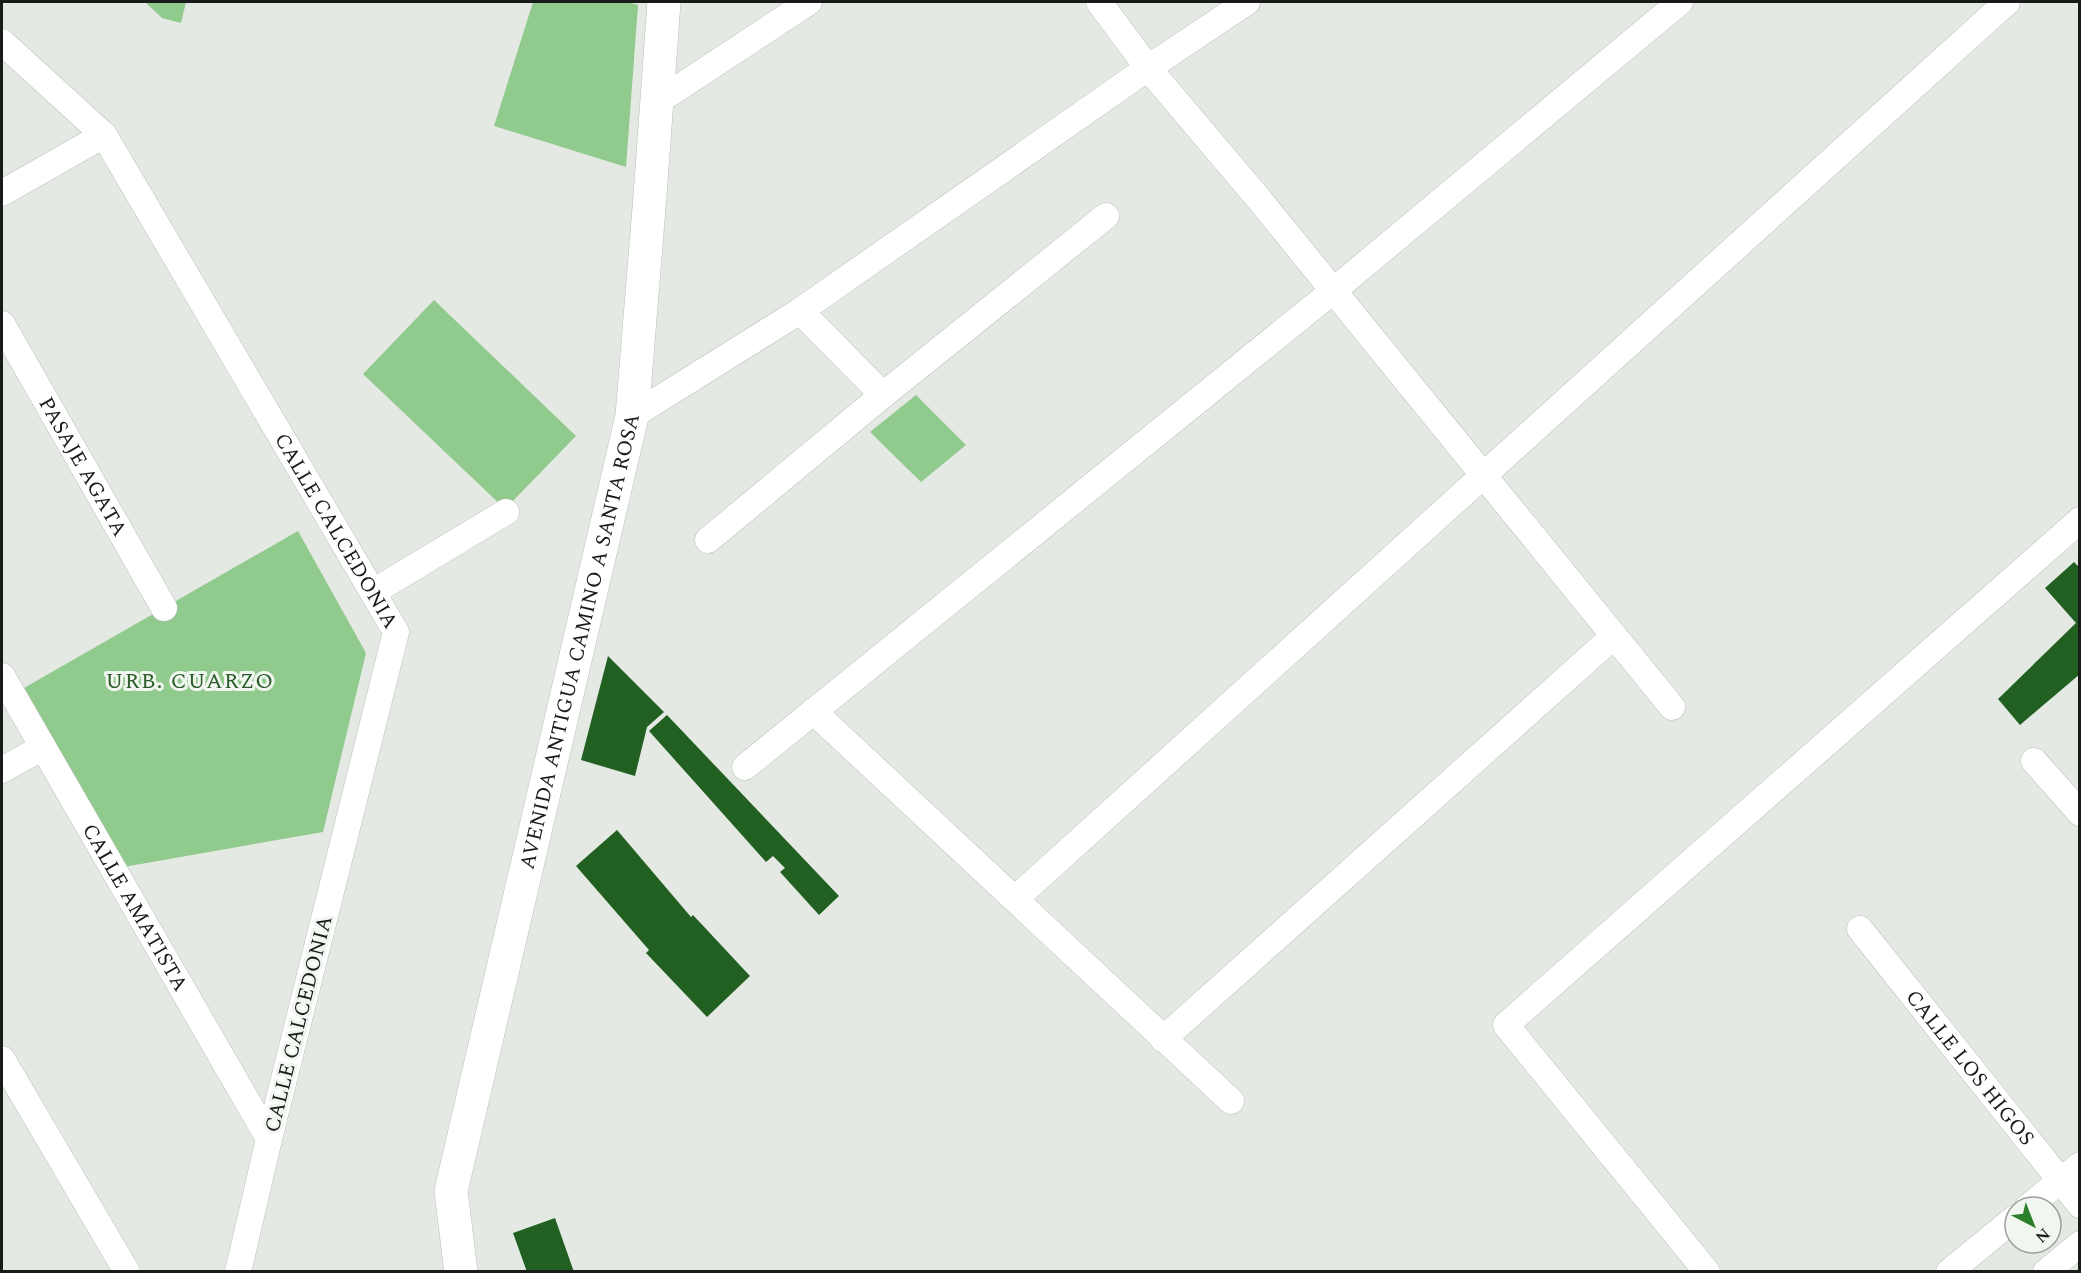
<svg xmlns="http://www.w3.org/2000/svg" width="2081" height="1273" font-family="Spectral,serif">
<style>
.green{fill:#91ca8d}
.building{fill:#226022}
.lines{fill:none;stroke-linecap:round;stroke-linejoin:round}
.street-casing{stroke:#bdc1bc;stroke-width:27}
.secondary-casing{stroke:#bdc1bc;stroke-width:34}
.street{stroke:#fff;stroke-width:26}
.secondary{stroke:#fff;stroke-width:33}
.labels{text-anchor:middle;stroke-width:6;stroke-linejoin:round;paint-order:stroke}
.street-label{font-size:21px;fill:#191b19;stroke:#f1f6f1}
.neighbourhood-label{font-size:22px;letter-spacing:1.5px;fill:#2a5d28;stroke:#f1f6f1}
</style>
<rect width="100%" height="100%" fill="#e4e9e4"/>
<path class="green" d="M145 2H186L181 23 162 18Z
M533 2H627L638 5 626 167 494 126Z
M434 300 576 436 505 509 363 374Z
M916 395 966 445 921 482 870 432Z
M298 531 366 653 323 832 118 868 17 692Z"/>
<path class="building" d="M2074 562 2080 568V674L2020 725 1998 699 2076 623 2045 588Z
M608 656 664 712 647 727 635 776 581 760Z
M667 715 839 896 819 915 780 872 785 868 773 856 766 862 649 731Z
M617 830 691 917 693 915 750 976 707 1017 646 953 649 950 576 866Z
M555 1218 574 1272H527L513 1233Z"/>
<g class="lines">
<defs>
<g id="street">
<path d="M1099 2 1148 68 1258 198 1672 707"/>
<path id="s1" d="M2 42 104 135 396 632 269 1139 238 1272"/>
<path d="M657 102 809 2"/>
<path d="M2 193 104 135"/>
<path d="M800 311 883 395"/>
<path id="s2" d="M2 324 164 608"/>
<path d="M632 416 800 311 1148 68 1247 2"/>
<path d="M708 540 883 395 1106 216"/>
<path d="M373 592 506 512"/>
<path id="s3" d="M2 676 269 1139"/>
<path d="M813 711 1231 1101"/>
<path d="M2034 761 2080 813"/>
<path d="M745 767 1333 291 1680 2"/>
<path d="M2 770 43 747"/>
<path d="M1015 899 2007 2"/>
<path id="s4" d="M1860 929 2080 1205"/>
<path d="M1163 1039 1614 636"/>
<path d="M2 1059 127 1272"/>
<path d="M2028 1207 2080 1165"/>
<path d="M1707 1272 1506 1025 2080 520"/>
<path d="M1949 1272 2015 1218"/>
<path d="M2046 1272 2080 1244"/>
</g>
<g id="secondary">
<path id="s5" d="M461 1272 451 1191 632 416 650 196 664 2"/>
</g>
</defs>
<use href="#street" class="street-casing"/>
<use href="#secondary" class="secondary-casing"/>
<use href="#street" class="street"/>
<use href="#secondary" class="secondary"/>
</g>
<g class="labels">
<g class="street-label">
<text dy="7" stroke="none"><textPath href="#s2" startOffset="164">PASAJE AGATA</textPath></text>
<text dy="7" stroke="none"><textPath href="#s1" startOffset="597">CALLE CALCEDONIA</textPath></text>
<text dy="7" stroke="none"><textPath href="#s5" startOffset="646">AVENIDA ANTIGUA CAMINO A SANTA ROSA</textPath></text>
<text dy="7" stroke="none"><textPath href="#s3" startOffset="267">CALLE AMATISTA</textPath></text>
<text transform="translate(298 1024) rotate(-76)" y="7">CALLE CALCEDONIA</text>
<text dy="7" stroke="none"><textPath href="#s4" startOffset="177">CALLE LOS HIGOS</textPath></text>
</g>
<g class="neighbourhood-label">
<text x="190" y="688">URB. CUARZO</text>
</g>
</g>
<rect width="2081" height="1273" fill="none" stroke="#191b19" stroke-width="6"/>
<g transform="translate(2033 1225) rotate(138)"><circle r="28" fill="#f1f6f1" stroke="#9b9e9b" stroke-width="1.5"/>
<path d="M0-4.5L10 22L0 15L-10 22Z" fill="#2b7f2b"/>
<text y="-9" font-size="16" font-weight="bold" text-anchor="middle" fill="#191b19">N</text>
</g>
</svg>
